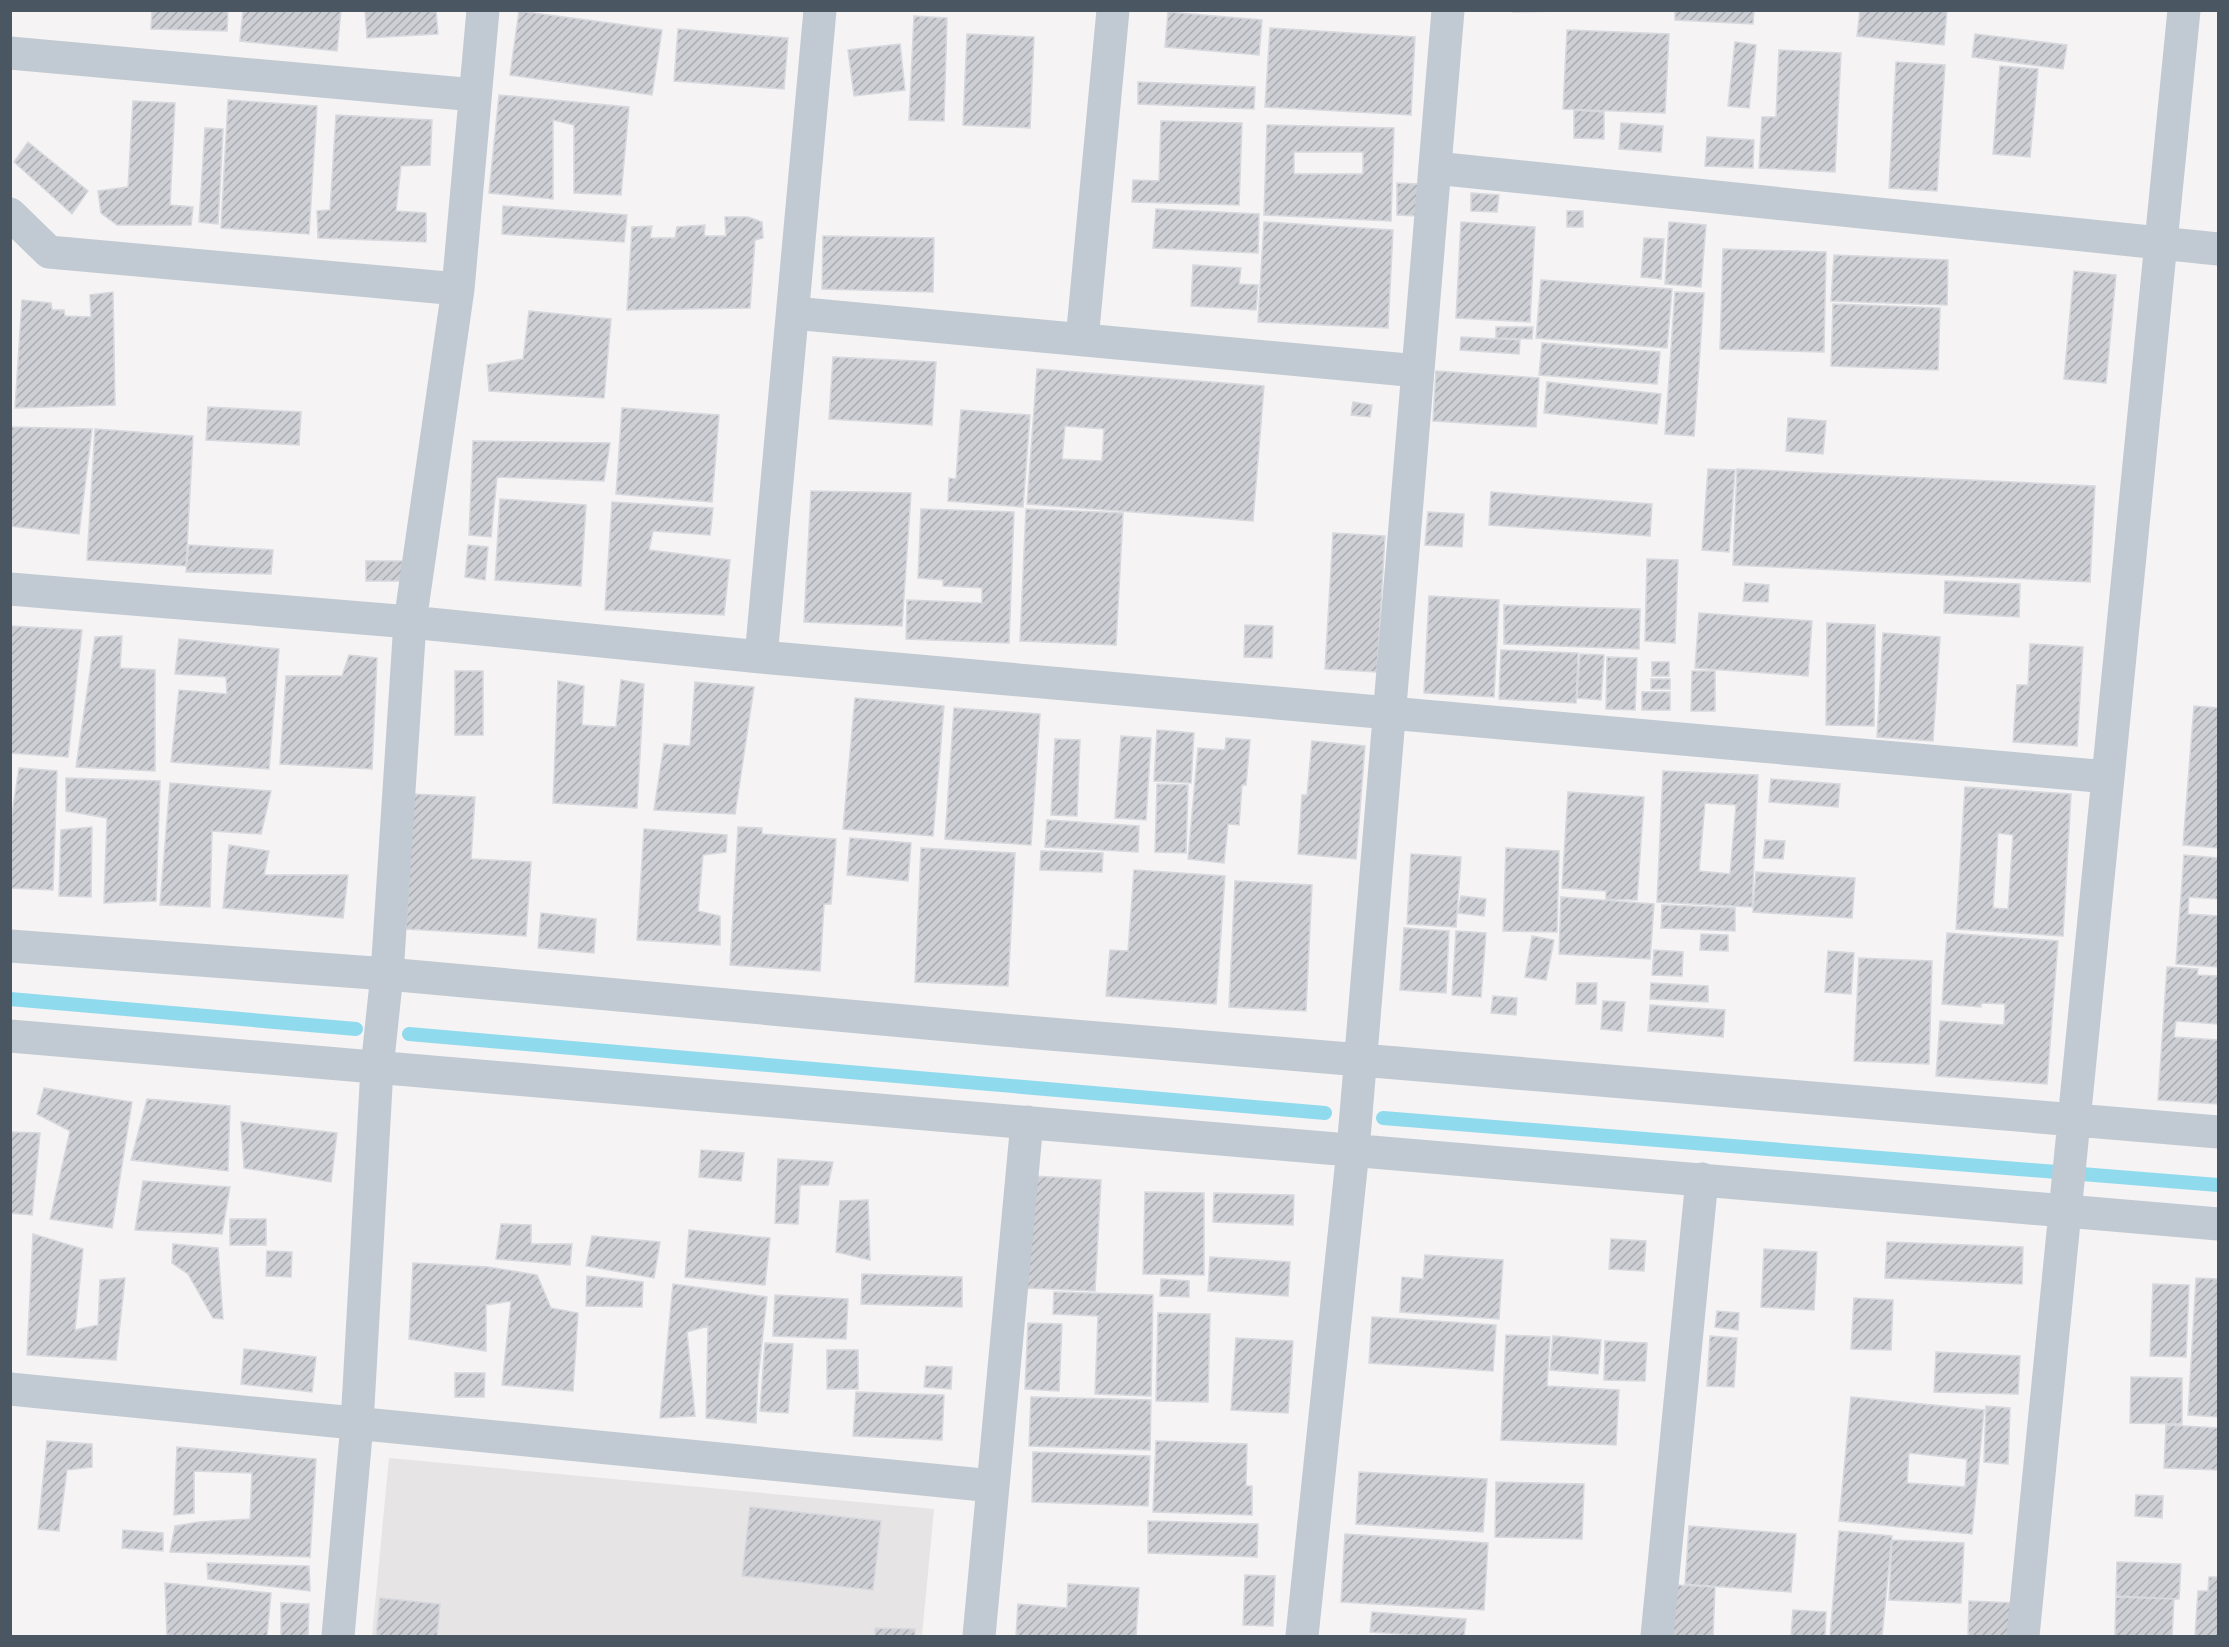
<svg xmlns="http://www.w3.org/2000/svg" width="2229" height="1647" font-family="Jost,sans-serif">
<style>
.education{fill:#e6e4e5}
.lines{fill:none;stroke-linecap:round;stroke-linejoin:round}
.stream{stroke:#90daee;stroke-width:14}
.building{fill:url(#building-hatch);stroke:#d7d9de;stroke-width:1.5;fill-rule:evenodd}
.minor{stroke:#c1cad2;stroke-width:33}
</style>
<defs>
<pattern id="building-hatch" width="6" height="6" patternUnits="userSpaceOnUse" patternTransform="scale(1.5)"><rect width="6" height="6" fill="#cdcfd5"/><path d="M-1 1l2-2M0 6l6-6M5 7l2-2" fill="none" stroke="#a8abb0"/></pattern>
</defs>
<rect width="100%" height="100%" fill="#f5f3f3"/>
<path class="education" d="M389 1458 934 1509 922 1636H372Z"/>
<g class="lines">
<path class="stream" d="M10 999 356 1029
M409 1034 1325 1113
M1383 1118 2218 1185"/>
</g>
<path class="building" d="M152 10H228L227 31 151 29Z
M243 10H341L337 51 240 41Z
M365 10H436L438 34 367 38Z
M1513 10H1564V11L1513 12Z
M1675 10H1754L1753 24 1675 20Z
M1860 10H1947L1944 45 1857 36Z
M519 11 662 30 652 95 510 75Z
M1168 12 1262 20 1259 55 1165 47Z
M914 16 947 18 944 121 909 120Z
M1270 28 1415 37 1411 115 1265 107Z
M678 29 788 38 784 89 674 81Z
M1567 30 1669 34 1665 113 1563 109Z
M967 34 1034 37 1030 128 963 125Z
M1975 34 2067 45 2063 69 1972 57Z
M1735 42 1756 45 1749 108 1728 106Z
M900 44 905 90 854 96 848 50Z
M1779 50 1841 53 1835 172 1759 168 1762 117H1776Z
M1896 62 1945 65 1937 191 1889 188Z
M2000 66 2038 69 2030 157 1993 154Z
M1138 82 1255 87 1254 109 1138 104Z
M499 95 629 107 621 195 574 193V125L553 120V199L489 193Z
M228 100 317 106 309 234 221 228Z
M133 101 175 103 170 205 193 207 191 225H117L101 213 98 191 128 187Z
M1574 110 1604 112V139L1574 138Z
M336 115 432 120 430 165 401 166 396 211 426 213V242L318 238 317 211 330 210Z
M1161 121 1242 123 1239 205 1132 202 1133 180 1159 181Z
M1621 123 1663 126 1661 152 1619 149Z
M1267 125 1394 128 1391 221 1264 215ZM1294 152H1363V174H1294Z
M205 128 223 129 218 224 199 222Z
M1707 137 1754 140 1753 168 1705 166Z
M28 142 88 191 72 214 14 162Z
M1397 183 1418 184 1417 216 1397 215Z
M1471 193 1499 195 1497 212 1471 211Z
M503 206 627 215 624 242 502 234Z
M1156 209 1259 214 1258 253 1153 248Z
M1567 211H1583V227H1567Z
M725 217H748L762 222 763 238 755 240 750 308 627 310 632 227 652 226 650 238H675L677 227 705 225 704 236H726Z
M1264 222 1393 230 1388 328 1258 322Z
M1461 222 1535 227 1530 322 1456 318Z
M1669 222 1706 225 1701 287 1665 284Z
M823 236 934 238 933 292 822 289Z
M1644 238 1664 239 1661 279 1641 277Z
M1723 249 1826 252 1824 352 1720 349Z
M1834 255 1948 260 1947 305 1831 301Z
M1193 265 1241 268 1239 284 1258 285 1256 310 1191 306Z
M2074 271 2116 275 2106 383 2064 379Z
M1541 280 1672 289 1667 348 1536 338Z
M113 292 115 405 15 408 22 300 51 303 52 310H64L65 316 91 317 90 295Z
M1675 292 1704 293 1694 436 1665 434Z
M1833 304 1940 308 1938 370 1831 366Z
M529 311 611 319 604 398 489 391 487 365 523 359Z
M1496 327H1533L1532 339 1496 338Z
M1461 337 1520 340 1519 354 1460 350Z
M1542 343 1660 352 1657 384 1539 375Z
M833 357 936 362 932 425 829 419Z
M1037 369 1264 386 1253 521 1027 504ZM1065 426 1104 429 1102 461 1062 459Z
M1436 371 1539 378 1536 427 1433 421Z
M1547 382 1661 394 1657 424 1544 413Z
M1353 402 1372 405 1370 417 1351 415Z
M208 407 301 412 299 445 206 440Z
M622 408 719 415 712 502 616 494Z
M961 410 1030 415 1023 507 948 501 949 478 956 479Z
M1788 418 1826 421 1823 454 1786 451Z
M10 427 92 429 79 534 10 526Z
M95 429 193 436 186 566 87 560Z
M473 441 610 443 604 481 497 477 491 537 469 535Z
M1708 469 1735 470 1729 552 1702 550Z
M1737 469 2095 486 2090 582 1733 565Z
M811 491 911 493 902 626 804 622Z
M1491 492 1652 504 1650 536 1489 525Z
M500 499 586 505 581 586 495 580Z
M612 502 713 508 710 535 653 531 649 550 730 560 724 615 605 610Z
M921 509 1014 512 1009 643 906 639 907 600 982 603V588L943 586V580L918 578Z
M1026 509 1123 513 1116 645 1020 641Z
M1428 512 1464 514 1462 547 1425 545Z
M1333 533 1385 536 1377 672 1325 669Z
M189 545 273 550 271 574 186 572Z
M468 545 488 547 485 580 465 577Z
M1647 559 1678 560 1675 643 1645 641Z
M366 561H407V581H366Z
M1945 581 2020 584 2019 617 1944 613Z
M1745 583 1769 585 1768 602 1743 601Z
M1429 596 1499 600 1494 697 1424 693Z
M1504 605 1640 609 1639 649 1504 644Z
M1699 613 1812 621 1808 676 1695 668Z
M1827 623 1875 625 1874 726 1826 725Z
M1245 625 1273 626 1272 658 1244 657Z
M10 626 82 630 68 757 10 753Z
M1883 633 1940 637 1933 741 1877 737Z
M122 636 120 668 155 670V771L76 767 95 637Z
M179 639 279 649 269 769 171 762 179 690 227 694 226 677 175 674Z
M2030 644 2083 647 2077 746 2013 742 2017 685H2028Z
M1501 650 1578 653 1576 703 1499 699Z
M1580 654 1604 655 1601 700 1577 698Z
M349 655 377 658 372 769 280 764 286 676H342Z
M1607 657 1637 658 1635 710 1606 709Z
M1652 662H1669V676H1652Z
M455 671H483V735H455Z
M1692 671H1715V711H1691Z
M1651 679H1670V689H1651Z
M621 680 644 684 637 808 553 803 558 681 584 686 582 725 616 727Z
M695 682 754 687 735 814 654 810 664 744 690 746Z
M1642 692H1670V710H1642Z
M855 698 944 706 933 836 843 829Z
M2194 706 2218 708V848L2183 845Z
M954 708 1040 714 1031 845 945 839Z
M1157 730 1194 733 1191 783 1154 781Z
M1121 736 1151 738 1146 820 1115 818Z
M1226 738 1250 740 1246 785H1242L1239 825 1228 824 1224 863 1188 859 1198 748 1225 750Z
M1055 739 1080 740 1077 816 1051 815Z
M1312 741 1365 746 1356 859 1298 854 1302 795H1307Z
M19 768 57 771 53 890 10 888V826Z
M1663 771 1758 775 1752 907 1657 902ZM1705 803 1736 805 1730 874 1699 871Z
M66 778 160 781 156 901 104 903 107 818 66 811Z
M1771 779 1840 784 1838 807 1769 802Z
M170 783 271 791 261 834 212 831 210 907 160 905Z
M1157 784 1188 785 1186 853 1155 852Z
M1965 787 2071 794 2063 936 1956 929ZM1998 833 2013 835 2008 909 1993 908Z
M1568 792 1644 797 1637 900 1606 899V891L1562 888Z
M413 794 475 797 471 859 531 862 526 936 406 929Z
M1047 820 1139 826 1138 852 1045 847Z
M92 827 91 897 59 896 61 830Z
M738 827 762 828V834L836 839 831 904H824L820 971 730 965Z
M644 829 727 835 726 852 703 855 698 911 720 916V945L637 940Z
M850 838 911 843 908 881 847 875Z
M1765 840 1785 841 1783 859 1763 858Z
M229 845 269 851 264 875H348L343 918 223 908Z
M921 848 1015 853 1008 986 915 982Z
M1506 848 1559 851 1557 932 1503 931Z
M1041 851 1103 853 1102 872 1040 870Z
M1411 854 1461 857 1456 927 1407 924Z
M2184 855 2218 858V899L2189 897 2188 914 2218 916V967L2176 964Z
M1134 870 1225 876 1216 1004 1106 996 1110 950 1128 951Z
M1756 872 1855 878 1852 918 1753 912Z
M1235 881 1312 885 1306 1011 1229 1007Z
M1461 896 1486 899 1484 916 1458 913Z
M1561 897 1654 904 1650 959 1559 954Z
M1662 905 1735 908V931L1661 928Z
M541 913 596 919 594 953 538 948Z
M1404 928 1449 931 1446 993 1400 990Z
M1456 931 1486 933 1481 997 1452 995Z
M1947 933 2058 941 2047 1084 1936 1076 1940 1021 2004 1025 2005 1004 1981 1003V1007L1942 1004Z
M1701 934 1728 935V951L1700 950Z
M1532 936 1554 940 1546 980 1525 977Z
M1654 950 1683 952 1682 976 1652 975Z
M1828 951 1854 953 1851 994 1825 992Z
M1859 958 1932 961 1929 1064 1854 1061Z
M2167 967 2198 969 2197 975 2218 976V1024L2176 1021 2174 1037 2218 1040V1104L2158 1100Z
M1577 983H1597L1596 1004H1576Z
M1651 983 1708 986V1002L1650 999Z
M1493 996 1517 998 1516 1015 1491 1013Z
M1603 1001 1625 1002 1622 1031 1601 1029Z
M1650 1005 1725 1010 1723 1037 1648 1031Z
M44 1088 132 1102 112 1228 50 1219 70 1131 37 1114Z
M147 1099 230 1106 228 1171 131 1160Z
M241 1122 337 1133 331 1182 244 1168Z
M10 1132 40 1133 32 1215 10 1213Z
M701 1150 744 1153 741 1181 699 1177Z
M778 1159 833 1162 828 1185H800L798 1224 775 1223Z
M1033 1176 1101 1180 1095 1291 1027 1288Z
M143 1181 230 1187 222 1234 135 1230Z
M1145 1192 1204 1193V1275L1143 1274Z
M1214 1193 1294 1195 1293 1225 1213 1222Z
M868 1200 870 1260 836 1252 840 1201Z
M230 1219H266V1245H230Z
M501 1224 531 1225V1244H572L570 1265 496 1259Z
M689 1230 770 1238 765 1285 685 1277Z
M33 1234 83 1249 75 1330 98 1325 100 1280 125 1278 116 1360 27 1355Z
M592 1236 660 1242 654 1278 586 1266Z
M1611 1239 1646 1241 1644 1271 1609 1269Z
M1887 1242 2023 1247 2022 1284 1885 1278Z
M173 1244 218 1248 223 1319 213 1318 188 1274 172 1263Z
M1764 1249 1817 1252 1814 1310 1761 1307Z
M267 1251 292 1252 291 1277 266 1276Z
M1425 1255 1503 1260 1499 1319 1400 1312 1402 1277 1423 1279Z
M1210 1257 1290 1262 1288 1296 1208 1291Z
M413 1263 488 1267 537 1275 551 1308 578 1313 573 1391 502 1385 511 1301 486 1305V1351L409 1339Z
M862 1274 962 1277V1307L861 1304Z
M587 1276 643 1282 642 1307 586 1306Z
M2196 1278 2218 1279V1417L2188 1415Z
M1161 1279 1189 1281V1297L1160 1296Z
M673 1284 767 1297 758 1378 756 1423 706 1418 708 1326 687 1332 695 1416 660 1418Z
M2153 1284 2189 1285 2186 1357 2150 1356Z
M1054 1292 1153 1295 1151 1396 1095 1394 1098 1316 1053 1314Z
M775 1295 848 1299 846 1339 773 1336Z
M1854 1298 1893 1300 1891 1350 1851 1349Z
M1717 1311 1739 1313 1738 1330 1715 1327Z
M1158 1313 1210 1314 1208 1402 1156 1401Z
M1372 1317 1496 1325 1493 1371 1369 1363Z
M1028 1323 1062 1324 1059 1391 1025 1389Z
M1506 1335 1550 1337 1547 1386 1619 1390 1616 1445 1501 1440Z
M1553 1336 1601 1340 1598 1374 1550 1370Z
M1710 1336 1737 1338 1734 1387 1707 1386Z
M1236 1338 1293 1341 1288 1413 1231 1410Z
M1605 1341 1647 1343 1645 1381 1604 1380Z
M765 1343 793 1344 788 1413 760 1411Z
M244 1349 316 1357 312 1392 241 1384Z
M827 1350H858V1389H827Z
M1936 1352 2020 1356 2018 1394 1934 1392Z
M926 1366 952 1367 951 1389 924 1387Z
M455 1373H485L484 1397H455Z
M2131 1377 2182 1378V1424L2130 1423Z
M856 1392 944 1395 942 1440 853 1436Z
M1031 1397 1151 1400 1150 1450 1029 1446Z
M1851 1397 1984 1410 1972 1534 1839 1521ZM1909 1453 1967 1459 1965 1487 1907 1483Z
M1986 1406 2010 1408 2008 1464 1984 1462Z
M2166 1425 2218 1428V1470L2164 1468Z
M47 1441 92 1444V1467L67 1470 59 1531 38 1529Z
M1156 1441 1247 1444 1246 1486H1252V1515L1153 1512Z
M177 1447 316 1459 310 1557 170 1552 175 1526 199 1522 250 1519 252 1473 194 1471V1513L174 1515Z
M1033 1452 1150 1456 1148 1506 1032 1502Z
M1359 1472 1487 1479 1483 1532 1356 1524Z
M1496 1482 1584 1484 1582 1539 1495 1537Z
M2136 1495 2163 1496 2162 1518 2135 1516Z
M750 1507 881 1521 873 1590 742 1576Z
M1148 1521 1258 1524 1257 1557 1148 1553Z
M1689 1526 1796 1534 1791 1592 1685 1584Z
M123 1530 163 1533V1551L122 1548Z
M1839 1531 1892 1536 1882 1636H1830Z
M1345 1534 1488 1543 1484 1610 1341 1602Z
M1892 1540 1964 1543 1961 1603 1889 1600Z
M2117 1562 2181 1564 2179 1599 2116 1596Z
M207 1563 309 1566 310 1591 208 1579Z
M1245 1575 1275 1576 1273 1626 1243 1625Z
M2209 1577H2218V1636H2195L2198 1591H2208Z
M165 1583 271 1593 267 1636H167Z
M1068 1584 1139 1588 1136 1636H1016L1018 1604 1067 1608Z
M1675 1585 1715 1587 1713 1636H1672Z
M2116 1597 2174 1599 2172 1636H2115Z
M380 1598 440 1604 437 1636H376Z
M1969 1601 2016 1603 2015 1636H1968Z
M281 1603 309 1604 308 1636H281Z
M1793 1610 1826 1612 1825 1636H1791Z
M1372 1612 1466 1619 1464 1636H1427L1370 1632Z
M875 1628 915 1629V1636H875Z"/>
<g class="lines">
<path class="minor" d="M10 53 475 95
M1435 168 2218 249
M10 214 49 252 458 289
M793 313 1418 371
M1082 340 1113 10
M10 589 410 622 761 657 2108 777
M761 657 820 10
M10 946 387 974 1003 1030 2218 1132
M10 1036 2218 1224
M10 1389 993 1486
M338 1636 357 1424 377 1068 387 974 410 622 458 289 483 10
M979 1636 1027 1122
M1302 1636 1353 1150 1448 10
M1657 1636 1702 1179
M2023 1636 2184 10"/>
</g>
<rect width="2229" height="1647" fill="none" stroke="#4a5661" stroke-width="24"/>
</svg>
